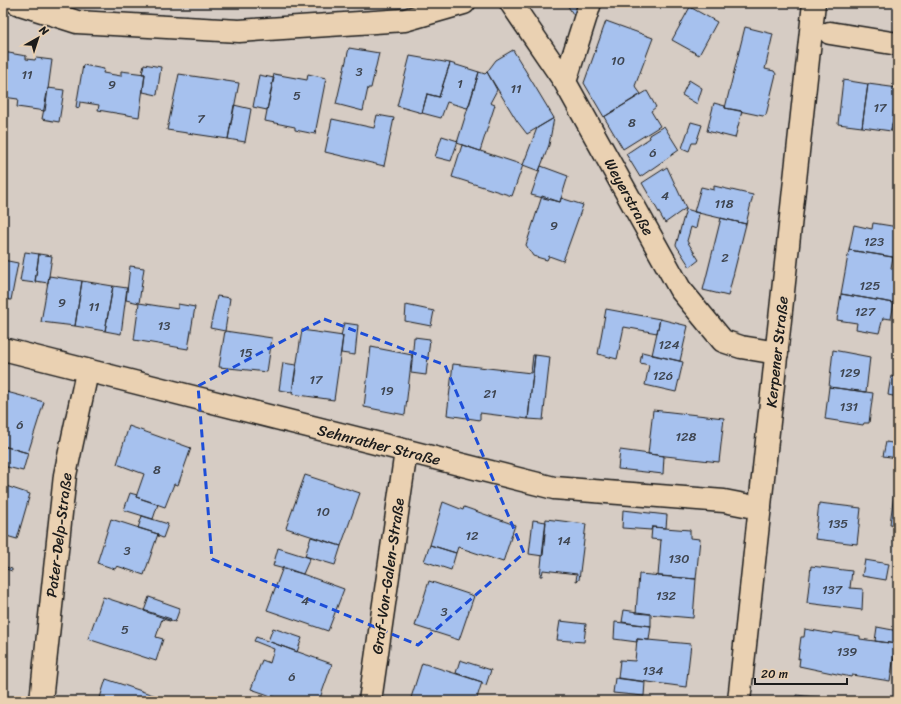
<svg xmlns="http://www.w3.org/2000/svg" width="901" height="704" font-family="Sriracha,sans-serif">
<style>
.building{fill:#a6c1ee;stroke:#1c1c1c}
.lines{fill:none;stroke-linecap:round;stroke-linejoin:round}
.minor-casing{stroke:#1c1c1c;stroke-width:25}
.tertiary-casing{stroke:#1c1c1c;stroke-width:25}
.minor{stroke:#ead1b2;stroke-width:22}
.tertiary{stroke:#ead1b2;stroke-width:22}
.marked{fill:none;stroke:#1d4ed8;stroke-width:3;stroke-dasharray:8 5;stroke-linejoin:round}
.labels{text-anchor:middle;stroke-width:3;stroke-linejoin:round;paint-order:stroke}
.number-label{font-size:13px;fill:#3e4550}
.street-label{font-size:15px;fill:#1c1c1c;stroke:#ead1b2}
</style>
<rect width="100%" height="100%" fill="#d6ccc4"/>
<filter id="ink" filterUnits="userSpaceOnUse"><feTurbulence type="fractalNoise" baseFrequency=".025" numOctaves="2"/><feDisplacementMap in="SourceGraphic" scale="8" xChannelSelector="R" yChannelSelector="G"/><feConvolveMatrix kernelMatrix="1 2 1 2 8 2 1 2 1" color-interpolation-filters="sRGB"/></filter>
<g filter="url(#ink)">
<path class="building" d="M566 3H582L576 19Z
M690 7 717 22 699 55 672 40Z
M606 21 653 38 635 86 641 94 604 117 584 83Z
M745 27 773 34 765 69 774 71 776 74 766 115 763 116 725 108Z
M349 48 379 53 371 88H368L363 111 336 104Z
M513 50 554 118 527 134 517 121 487 72 496 60Z
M3 52 26 56V59L35 60 36 58 52 60 45 111 17 107 18 99 3 97Z
M410 56 450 63 439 97 427 94 422 113 397 106Z
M450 63 479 72 469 106 467 108 447 102 441 118 422 113 427 94 439 97Z
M144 64 161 67 157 95 143 92 145 74H142Z
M83 65 104 69 103 73 121 76V71L145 74 139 117 98 110 99 105 80 102 79 108 76 107Z
M479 72 485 74 487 72 497 90 490 103 495 105 480 151 457 143Z
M179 74 239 83 228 139 167 130Z
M274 74 307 80 308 74 326 78 315 134 295 130V127L265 121Z
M259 75 274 78 267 110 253 107Z
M689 80 702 88 697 104 682 95Z
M843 80 868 84 862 127 838 124Z
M868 84 898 88 891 131 862 127Z
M48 88 64 90 59 122 42 119Z
M898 88V132L891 131Z
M647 91 656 107 651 111 660 126 623 149 604 117Z
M714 103 725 106V108L742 111 735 138 707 131Z
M234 105 251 109 245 142 228 139Z
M377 115 394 118 384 166 325 152 332 119 374 128Z
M554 118 549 145 539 171 523 165 537 128Z
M691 122 702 125 696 143H692L689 151 682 148Z
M664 126 679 150 640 177 626 154 650 138 649 135Z
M442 136 458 141 451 161 435 157Z
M462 145 523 165 512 196 452 177Z
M541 166 568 176 560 202 531 195Z
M667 167 686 208 665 223 642 183Z
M714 186 753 195 746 224 694 212 701 187 714 190Z
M542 196 560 202 561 198 583 205 563 261 549 256 547 260 533 256 526 245Z
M686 209 699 213 696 229 691 227 687 241 699 260 690 267 676 245Z
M721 218 746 224 728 296 703 290Z
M873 223 898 227 895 240 898 241V258L849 250 854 225 872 229Z
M849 250 893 257 891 268 898 270 894 303 841 294Z
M25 252 39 254 35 283 20 281Z
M39 254 52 256 48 283 35 281Z
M3 260 18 263 11 300 3 299Z
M130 266 144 268 139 303 126 300Z
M49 276 82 281 75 326 41 322Z
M82 281 113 286 105 331 75 326Z
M113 286 127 288 121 334 105 331Z
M841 294 894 303 891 319 883 318 879 333 856 329 857 323 837 320Z
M217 296 230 298 225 331 210 328Z
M139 303 178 309V304L195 307 188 349 134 340Z
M406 305 434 311 431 326 405 321Z
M606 309 660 319 657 333 624 327 617 359 598 354Z
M660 319 688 326 680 361 652 355Z
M344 323 358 325 355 355 341 353 343 336H341Z
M302 330 343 336 334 400 292 394Z
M225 331 272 338 267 372 219 367Z
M414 337 430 339 426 375 411 373Z
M371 347 412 355 405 415 364 407Z
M833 350 870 357 866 392 829 387Z
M642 352 683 362 676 392 645 385 649 365 640 363Z
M533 355H535L528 419 480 413V420L447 415 453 364 531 373Z
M535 355 550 357 543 420 528 419Z
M283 363 296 365 292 392 279 390Z
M891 376 898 378V397L888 395Z
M829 387 873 393 869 423H864L863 425 825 419Z
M3 391 44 402 28 453 3 446Z
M653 410 724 418 719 462 648 454Z
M129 426 191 448 178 485 174 484 165 507 136 497 144 474 117 464Z
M886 442 898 444V458L883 456Z
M3 446 28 453 23 471 3 466Z
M620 450 664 456 663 474 618 469Z
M305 475 360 493 341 546 286 528Z
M3 485 30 494 17 539 3 535Z
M895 486H898V525L890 524Z
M130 493 137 495 136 497 158 504 153 519 124 510Z
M443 502 463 510 464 507 515 525 503 562 458 547 456 553 430 545Z
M819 503 861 508 857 544 815 539Z
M623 510 667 515 666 528 652 527 651 530 622 528Z
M142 516 168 524 163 538 158 536V534L138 528Z
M111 519 158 534 144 575 117 566 115 569 97 563Z
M546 519 586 524 579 580 576 581 577 574 543 570 542 576H540Z
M533 520 546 522 543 556 529 554Z
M652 527 690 530V538L700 539 696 579 658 576 661 540 651 539Z
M311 537 341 546 335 565 305 556Z
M430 545 456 553 451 570 424 561Z
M278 548 310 558 303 574 273 566Z
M865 560 889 564 886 580 862 576Z
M3 566 12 569V571L6 569 3 579Z
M811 566 852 571 850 588 863 589 862 610 807 603Z
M283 567 344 589 328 631 267 610Z
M639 574 696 579 693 618 636 613Z
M429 581 474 596 459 640 415 626Z
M103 597 171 619 170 621 162 619 156 637 163 639 156 661 88 639Z
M149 597 180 608 175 622 144 611Z
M624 610 651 614V626L622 622Z
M560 621 586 624 584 642 557 640Z
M615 622 651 626 649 640 637 639V642L614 639Z
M877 627 898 631V644L875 641Z
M273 628 302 638 297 652 268 641Z
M805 629 833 634V632L860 636V639L896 644 890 681 852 675 851 677 799 666 800 658 798 659 801 637H804Z
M256 637 332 664 319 701H286L251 689 262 660 270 663 274 649 254 641Z
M637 639 691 644 686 687 618 678 620 660 635 661Z
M460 660 491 670 486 685 482 684V682L456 673Z
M422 663 482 682 476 701H410Z
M615 678 645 682 644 696 613 693Z
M106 679 165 699V701H99Z
M796 695 833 699V701H796Z"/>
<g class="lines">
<defs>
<path id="minor" d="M17 3 77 22 239 31 405 20 464 3
M511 3 565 82 680 289 723 341 741 347 777 353
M830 33 898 44
M565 82 590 3
M3 349 554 488 724 501 760 508
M41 701 65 475 87 372
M370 701 406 451"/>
<path id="tertiary" d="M739 701 814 3"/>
</defs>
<use href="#minor" class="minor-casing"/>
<use href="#tertiary" class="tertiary-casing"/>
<use href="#minor" class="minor"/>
<use href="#tertiary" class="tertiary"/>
</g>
</g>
<path class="marked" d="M324 319 445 365 524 553 418 645 212 559 198 386Z"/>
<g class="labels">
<g class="number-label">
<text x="618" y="65">10</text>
<text x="359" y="76">3</text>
<text x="27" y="79">11</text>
<text x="460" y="88">1</text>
<text x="112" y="89">9</text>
<text x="516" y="93">11</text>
<text x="297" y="100">5</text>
<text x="880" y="112">17</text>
<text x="201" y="123">7</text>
<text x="632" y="127">8</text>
<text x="653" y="157">6</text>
<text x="665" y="200">4</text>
<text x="724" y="208">118</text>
<text x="554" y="230">9</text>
<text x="874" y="246">123</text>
<text x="725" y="262">2</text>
<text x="870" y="290">125</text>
<text x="62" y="307">9</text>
<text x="94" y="311">11</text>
<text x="865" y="316">127</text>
<text x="164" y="330">13</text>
<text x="669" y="349">124</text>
<text x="246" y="357">15</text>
<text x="850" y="377">129</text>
<text x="663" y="380">126</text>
<text x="316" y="384">17</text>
<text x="387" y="395">19</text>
<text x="490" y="398">21</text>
<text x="849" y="411">131</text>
<text x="20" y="429">6</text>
<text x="686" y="441">128</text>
<text x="157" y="474">8</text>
<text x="323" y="516">10</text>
<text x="838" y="528">135</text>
<text x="472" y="540">12</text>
<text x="564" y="545">14</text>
<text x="127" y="555">3</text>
<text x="679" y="563">130</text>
<text x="832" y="594">137</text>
<text x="666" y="600">132</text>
<text x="305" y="605">4</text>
<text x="444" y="616">3</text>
<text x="125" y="634">5</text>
<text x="847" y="656">139</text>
<text x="653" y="675">134</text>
<text x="292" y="681">6</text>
</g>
<g class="street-label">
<text transform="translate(629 197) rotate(61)" y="5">Weyerstraße</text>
<text transform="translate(777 352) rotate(-84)" y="5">Kerpener Straße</text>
<text transform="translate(379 445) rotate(14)" y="5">Sehnrather Straße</text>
<text transform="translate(59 535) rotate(-83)" y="5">Pater-Delp-Straße</text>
<text transform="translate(388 576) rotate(-82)" y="5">Graf-Von-Galen-Straße</text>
</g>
</g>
<rect width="901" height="704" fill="none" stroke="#ead1b2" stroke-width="16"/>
<rect x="8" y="8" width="885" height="688" fill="none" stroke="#1c1c1c" stroke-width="1.5" filter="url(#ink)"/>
<g transform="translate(38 38) rotate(39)" stroke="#ead1b2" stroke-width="3" paint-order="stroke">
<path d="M0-3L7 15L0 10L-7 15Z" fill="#1c1c1c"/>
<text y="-6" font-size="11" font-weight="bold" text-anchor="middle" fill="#1c1c1c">N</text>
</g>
<path d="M755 678v6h92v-6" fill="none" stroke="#1c1c1c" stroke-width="2"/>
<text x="761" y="678" font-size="12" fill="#1c1c1c" stroke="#ead1b2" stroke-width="3" paint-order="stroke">20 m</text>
</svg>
